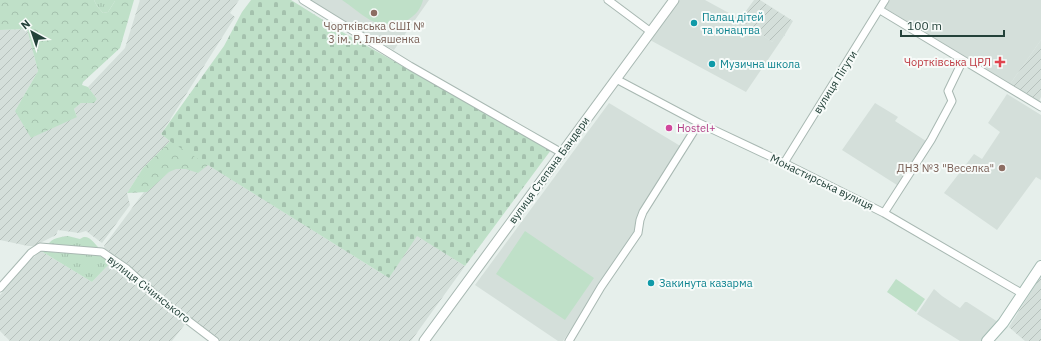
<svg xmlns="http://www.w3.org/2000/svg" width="1041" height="341" font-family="'IBM Plex Sans',sans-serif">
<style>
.built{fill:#d4dfda}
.industrial{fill:url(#industrial-furrows)}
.grass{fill:url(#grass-tufts)}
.forest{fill:url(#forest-crowns)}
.cemetery{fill:url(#cemetery-stones)}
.pitch{fill:#bfe0c8}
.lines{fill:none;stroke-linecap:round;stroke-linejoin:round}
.minor-casing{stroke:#a8b8b2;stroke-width:9}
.tertiary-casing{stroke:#a8b8b2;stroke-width:11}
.secondary-casing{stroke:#a4bbb3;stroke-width:12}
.minor{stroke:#fff;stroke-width:7}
.tertiary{stroke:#fff;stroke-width:9}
.secondary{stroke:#fff;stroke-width:10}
.education-dot{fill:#8d6e63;stroke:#f7fbf9;stroke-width:1.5}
.culture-dot{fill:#0f9aa8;stroke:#f7fbf9;stroke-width:1.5}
.health-dot{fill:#e0444e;stroke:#f7fbf9;stroke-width:1.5}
.hotel-dot{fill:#d1479c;stroke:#f7fbf9;stroke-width:1.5}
.labels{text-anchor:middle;stroke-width:4;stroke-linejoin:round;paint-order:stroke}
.culture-label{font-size:11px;fill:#0d838f;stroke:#f7fbf9;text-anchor:start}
.education-label{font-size:11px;fill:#785e54;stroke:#f7fbf9}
.health-label{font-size:11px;fill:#be3a42;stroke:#f7fbf9;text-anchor:end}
.street-label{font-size:11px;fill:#24423a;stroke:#f7fbf9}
.hotel-label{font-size:11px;fill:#b23c85;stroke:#f7fbf9;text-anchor:start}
</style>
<defs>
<pattern id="industrial-furrows" width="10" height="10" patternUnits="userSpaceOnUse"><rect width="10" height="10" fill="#d4dfda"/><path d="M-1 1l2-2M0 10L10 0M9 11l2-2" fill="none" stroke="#b6c1bc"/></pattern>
<pattern id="grass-tufts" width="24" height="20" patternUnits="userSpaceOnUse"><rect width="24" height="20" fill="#bfe0c8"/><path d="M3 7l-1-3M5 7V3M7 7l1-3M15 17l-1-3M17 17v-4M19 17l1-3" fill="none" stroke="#a4c1ad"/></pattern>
<pattern id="forest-crowns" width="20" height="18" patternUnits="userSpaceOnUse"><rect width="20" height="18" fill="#bfe0c8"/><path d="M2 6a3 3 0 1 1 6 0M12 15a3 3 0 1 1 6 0" fill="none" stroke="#a4c1ad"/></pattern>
<pattern id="cemetery-stones" width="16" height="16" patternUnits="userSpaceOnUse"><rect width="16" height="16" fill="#bfe0c8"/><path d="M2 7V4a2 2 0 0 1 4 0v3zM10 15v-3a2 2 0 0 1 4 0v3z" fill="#a4c1ad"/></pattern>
</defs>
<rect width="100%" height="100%" fill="#e6efeb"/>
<path class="built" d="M307 0H429L394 50 350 27Z
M680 0H705L740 19 772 42 779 32 784 36 746 92 650 40Z
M889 0H1041V40L1010 84 885 8Z
M1007 94 1041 115V180L1036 177 997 230 944 193 974 154 982 159 1000 132 988 123Z
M609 103 682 147 635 233 563 341H558L475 285Z
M875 103 898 117 895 121 926 141 897 185 842 150Z
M934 289 942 296 960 308 965 302H967L998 322 981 341H960L917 314Z"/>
<path class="industrial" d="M140 0H239L230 13 235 17 161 134 170 141 143 168 127 193 130 205 102 243 86 231 79 233 58 230 56 235 34 246H28L0 240V30L27 29 38 71 15 111 77 117 74 109 81 103H94L97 99 88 87 125 48Z
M754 0H760L793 21 784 36 779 33 772 42 740 19Z
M1041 40V97L1039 101 1010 84Z
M178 146 389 278 416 235 465 266 411 341H219L110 255 105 250 104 246Z
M41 251 92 282 111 262 137 282 152 297 183 319 185 324 172 341H10L0 331V295L32 259Z
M1041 276V341H1025L1009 327Z"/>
<path class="grass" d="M94 0H115V1L108 12 103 13 97 6Z
M68 236 80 239C87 233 93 241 98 247L97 249 48 245C51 238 61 237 68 236Z
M41 251C49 251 56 253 63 253 80 253 97 251 111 262L92 282Z"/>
<path class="forest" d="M0 0H94L97 6 103 13 108 12 115 1V0H134L120 48 83 82 82 85 88 87 97 99 94 103H81L74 109 77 117 31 138 15 111 38 71 27 29 0 30Z
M170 141 195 145 208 165 198 173 186 169H176L169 172 147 192 127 193 143 168Z"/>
<path class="cemetery" d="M251 0H291L344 33 551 150 465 266 417 236 389 278 171 142 161 134 224 46 242 12Z"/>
<path class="pitch" d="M342 0H423C422 4 420 8 418 11 406 26 386 28 370 20 360 14 351 6 342 0Z
M525 231 594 278 565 320 496 274Z
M896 279 925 299 916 312 887 292Z"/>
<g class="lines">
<defs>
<path id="minor" d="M303 0 410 66 562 153
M608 0 651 32
M880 10 1041 107
M616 79 699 123 784 163 884 213 1023 294
M784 163 885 0
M884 213 931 140 952 101 948 91 963 60
M0 288 24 261 31 253 40 247 102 252 127 269 161 300 215 341
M569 341 601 287 638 233 640 220 643 212 699 123"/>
<path id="tertiary" d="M424 341 674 0"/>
<path id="secondary" d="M987 341 1003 323 1041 266"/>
</defs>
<use href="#minor" class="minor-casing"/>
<use href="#tertiary" class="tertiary-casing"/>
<use href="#secondary" class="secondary-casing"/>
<use href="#minor" class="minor"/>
<use href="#tertiary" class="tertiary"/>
<use href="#secondary" class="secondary"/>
</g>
<g class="education-dot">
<circle cx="374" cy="13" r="4"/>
<circle cx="1002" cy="168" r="4"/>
</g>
<g class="culture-dot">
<circle cx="694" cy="23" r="4"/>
<circle cx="712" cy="64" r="4"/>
<circle cx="651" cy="283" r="4"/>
</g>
<path class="health-dot" d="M998 56h4v4h4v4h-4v4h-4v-4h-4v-4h4z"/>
<circle class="hotel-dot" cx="669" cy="128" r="4"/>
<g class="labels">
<g class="culture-label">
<text x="702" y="21">Палац дітей<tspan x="702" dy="13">та юнацтва</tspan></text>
<text x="720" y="68">Музична школа</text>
<text x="659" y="287">Закинута казарма</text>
</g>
<g class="education-label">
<text x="374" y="30">Чортківська СШІ №<tspan x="374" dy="13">3 ім. Р. Ільяшенка</tspan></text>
<text x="994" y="172" text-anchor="end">ДНЗ №3 "Веселка"</text>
</g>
<g class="health-label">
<text x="991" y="66">Чортківська ЦРЛ</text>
</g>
<g class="street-label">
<text transform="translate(835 82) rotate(-58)" y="4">вулиця Пігути</text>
<text transform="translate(549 170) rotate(-54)" y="4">вулиця Степана Бандери</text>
<text transform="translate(822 182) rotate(26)" y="4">Монастирська вулиця</text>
<text transform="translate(149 289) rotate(38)" y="4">вулиця Січинського</text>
</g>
<g class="hotel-label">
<text x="677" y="132">Hostel+</text>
</g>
</g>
<g transform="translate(32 32) rotate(320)" stroke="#f7fbf9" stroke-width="3" paint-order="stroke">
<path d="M0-3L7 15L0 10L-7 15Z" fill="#24423a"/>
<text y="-6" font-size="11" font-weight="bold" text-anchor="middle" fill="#24423a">N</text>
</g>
<path d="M901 30v6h103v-6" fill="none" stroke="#24423a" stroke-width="2"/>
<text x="907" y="30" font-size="12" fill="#24423a" stroke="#f7fbf9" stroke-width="3" paint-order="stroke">100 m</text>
</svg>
